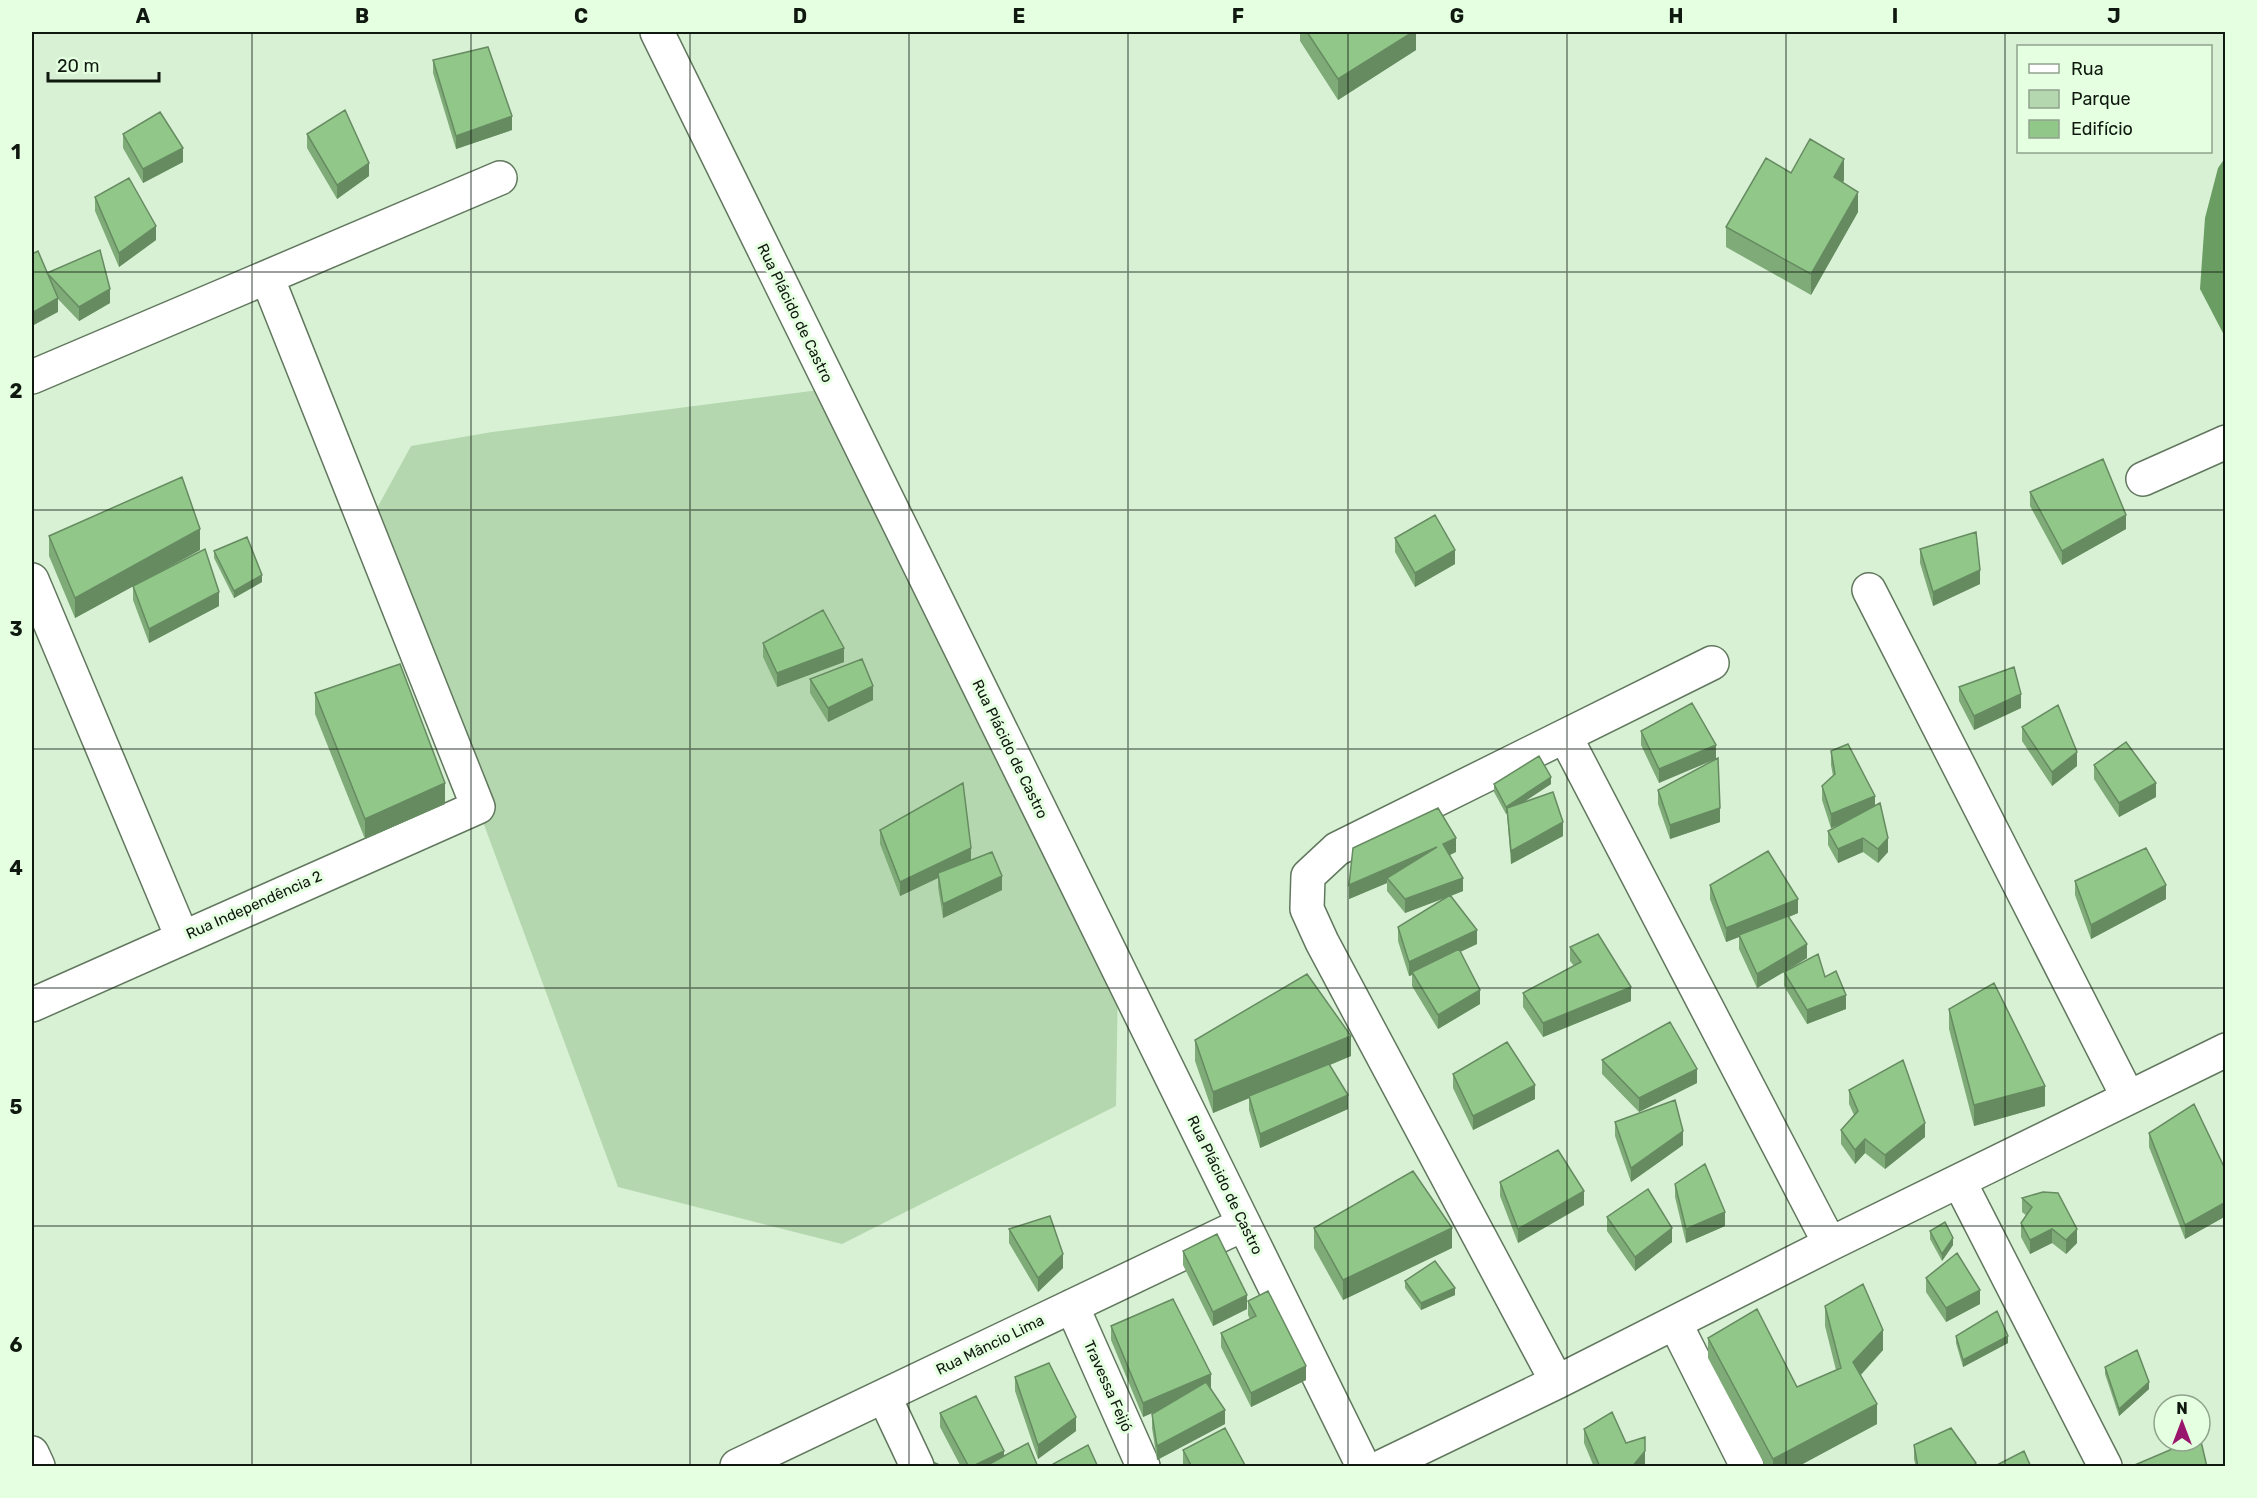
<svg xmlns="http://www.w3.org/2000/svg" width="2257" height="1498" font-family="Rubik,sans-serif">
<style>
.green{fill:#b5d7af}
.water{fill:#699d62}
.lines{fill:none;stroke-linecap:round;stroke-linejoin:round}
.minor-casing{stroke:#61785e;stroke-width:36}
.minor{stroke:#fff;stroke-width:33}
.wall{fill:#7eab77}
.shaded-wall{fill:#668b61}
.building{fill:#92c78a;stroke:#668b61;stroke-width:1.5}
.grid{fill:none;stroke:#10190f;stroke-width:1.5;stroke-opacity:0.55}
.labels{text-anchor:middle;stroke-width:6;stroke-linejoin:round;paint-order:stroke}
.street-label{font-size:15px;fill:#10190f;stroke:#e5ffe1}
.neatline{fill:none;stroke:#10190f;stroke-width:2}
.grid-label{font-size:20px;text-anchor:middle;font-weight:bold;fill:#10190f}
</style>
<rect width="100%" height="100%" fill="#d8f1d4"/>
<path class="green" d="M819 390 1118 975 1116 1106 842 1244 618 1187 442 711 376 510 411 446 492 432Z"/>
<path class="water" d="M2225 158 2226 335H2224L2200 289 2205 218 2218 168Z"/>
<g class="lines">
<defs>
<path id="minor" d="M657 32 1363 1466
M32 377 500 178
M2143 479 2226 442
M32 580 182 937
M1869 590 2128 1097
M1565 736 1830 1244
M32 1005 478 807 267 277
M1959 1181 2105 1466
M1072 1306 1143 1466
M1675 1323 1747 1466
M1557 1382 1322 942 1307 909 1308 876 1337 849 1712 663
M884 1396 917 1466
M32 1453 38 1466
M737 1466 1244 1224
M1383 1466 1557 1382 1830 1244 2226 1050"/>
</defs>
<use href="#minor" class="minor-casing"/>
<use href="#minor" class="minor"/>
</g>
<path class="wall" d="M1300 32H1416V50L1338 100 1300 41Z
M433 60 512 130 456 149 433 73Z
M123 134 183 162 143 183 123 148Z
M307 134 369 176 337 199 307 148Z
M1791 173 1844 180 1843 183 1858 212 1811 295 1726 247V227Z
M95 197 156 240 119 267 95 211Z
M47 273 110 303 79 321 57 298 58 312Z
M2030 492 2126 529 2062 565 2030 506Z
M49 536 200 550 151 577 219 606 149 643 133 600V586L75 618 49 556Z
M1395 538 1455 564 1415 587 1395 552Z
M1920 549 1980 584 1933 606 1920 563Z
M214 551 262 582 234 598 214 558Z
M763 643 844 662 777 687 763 657Z
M810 679 873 700 828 722 810 693Z
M1959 687 2021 708 1974 730 1959 701Z
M315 693 445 804 365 839 315 714Z
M1692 703 1659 783 1641 745V731Z
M2022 727 2077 766 2052 786 2022 741Z
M1831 751 1875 806 1888 852 1878 863 1863 852 1838 863 1828 845V831L1839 825 1831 828 1822 800V786L1833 776 1831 765Z
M2094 765 2156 797 2119 817 2094 779Z
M1494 784H1551L1524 802 1563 836 1511 864 1507 813 1506 814 1494 792Z
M1658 790 1720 822 1670 839 1658 804Z
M880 830 971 861 1002 890 943 918 938 887V878L900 896 880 844Z
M1456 852 1450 855 1463 891 1451 896 1477 944 1460 952 1480 1004 1438 1029 1412 986V975L1409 976 1398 941V927L1445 898 1405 913 1387 891V883L1349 899V885Z
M2075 881 2166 899 2091 939 2075 895Z
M1710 885 1798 913 1789 917 1807 958 1757 988 1739 949V937L1726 942 1710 899Z
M1570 947 1631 1001 1543 1037 1523 1007V993L1574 966 1570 961Z
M1784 972 1825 977 1846 1009 1807 1024 1784 986Z
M1949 1009 2045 1106 1974 1126 1949 1029Z
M1195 1040 1351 1056 1330 1065 1348 1109 1260 1148 1249 1110V1098L1213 1113 1195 1061Z
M1602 1060 1697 1083 1639 1112 1602 1074Z
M1453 1074 1535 1099 1473 1130 1453 1088Z
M1849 1090 1925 1137 1885 1169 1865 1153 1855 1164 1841 1144V1130L1854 1115 1849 1104Z
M1615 1122 1683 1145 1631 1182 1615 1136Z
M2149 1133 2226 1171V1216L2185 1239 2149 1147Z
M1500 1182 1584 1205 1518 1243 1500 1196Z
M1675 1184 1725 1226 1686 1243 1675 1197Z
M2022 1198 2077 1243 2066 1254 2052 1243 2030 1254 2021 1237V1223L2027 1216 2022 1212Z
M1607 1217 1672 1242 1635 1271 1607 1231Z
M1314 1228 1452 1248 1343 1300 1314 1248Z
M1009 1229 1063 1268 1038 1292 1009 1243Z
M1930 1231 1953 1245 1942 1261 1930 1239Z
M1183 1251 1247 1309 1213 1326 1183 1265Z
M1926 1278 1980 1304 1946 1322 1926 1292Z
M1405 1281 1455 1295 1421 1310 1405 1288Z
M1248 1301 1306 1380 1251 1407 1221 1347V1333L1250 1319 1248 1315Z
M1825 1306 1883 1350 1861 1375 1877 1424 1797 1467H1766L1708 1358V1338L1797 1387 1836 1370 1825 1326Z
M1111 1326 1211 1388 1225 1424 1157 1460 1152 1428V1414L1156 1411 1143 1417 1111 1340Z
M1956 1336 2008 1343 1963 1367 1956 1343Z
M2105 1367 2149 1389 2119 1416 2105 1374Z
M1015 1377 1076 1431 1038 1459 1015 1391Z
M940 1413 1004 1456 1038 1467H961L940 1427Z
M1584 1429 1626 1443 1645 1465 1644 1467H1594L1584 1443Z
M1914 1445 1976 1467H1916L1914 1459Z
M1183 1450 1246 1467H1184L1183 1464Z"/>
<path class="shaded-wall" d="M1413 32H1416V50L1338 100V79Z
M512 116V130L456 149V136Z
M183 148V162L143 183V169Z
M1844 159V180L1834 198V177Z
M369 163V176L337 199V185Z
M1858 192V212L1811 295V274Z
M156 226V240L119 267V253Z
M110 289V303L79 321V307Z
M58 298V312L32 326V313Z
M2126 515V529L2062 565V551Z
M200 529V550L75 618V598Z
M1455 550V564L1415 587V573Z
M1980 570V584L1933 606V592Z
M262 575V582L234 598V591Z
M219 592V606L149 643V629Z
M844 648V662L777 687V673Z
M873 686V700L828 722V708Z
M2021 694V708L1974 730V716Z
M1716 745V759L1659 783V769Z
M2077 752V766L2052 786V772Z
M1551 777V784L1507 813V808V813L1506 814V807Z
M445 783V804L365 839V819Z
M2156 783V797L2119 817V803Z
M1875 796V810L1831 828V814Z
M1720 808V822L1670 839V825Z
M1563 822V836L1511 864V851Z
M1456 838V852L1443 858V844Z
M1863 838V852L1838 863V849Z
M1888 838V852L1878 863V849Z
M1437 847 1387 878V883L1349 899V885Z
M971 848V862L938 873V878L900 896V882Z
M1002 876V890L943 918V904Z
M1463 878V891L1405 913V899Z
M2166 885V899L2091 939V925Z
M1798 899V913L1739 937V935V937L1726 942V928Z
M1477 930V944L1413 974 1412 972V975L1409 976V962Z
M1807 944V958L1757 988V974Z
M1631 987V1001L1543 1037V1023Z
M1480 990V1004L1438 1029V1015Z
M1846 995V1009L1807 1024V1010Z
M1351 1036V1056L1213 1113V1092Z
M1697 1069V1083L1639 1112V1098Z
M1535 1085V1099L1473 1130V1116Z
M2045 1086V1106L1974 1126V1105Z
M1348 1095V1109L1260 1148V1134Z
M1925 1123V1137L1885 1169V1155Z
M1683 1131V1145L1631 1182V1168Z
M1865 1139V1153L1855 1164V1150Z
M1584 1191V1205L1518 1243V1229Z
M2226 1202V1216L2185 1239V1225Z
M1725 1212V1226L1686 1243V1229Z
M1452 1228V1248L1343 1300V1280Z
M1672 1228V1242L1635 1271V1257Z
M2052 1229V1243L2030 1254V1240Z
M2077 1229V1243L2066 1254V1240Z
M1953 1238V1245L1942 1261V1254Z
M1063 1254V1268L1038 1292V1278Z
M1455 1288V1295L1421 1310V1303Z
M1980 1290V1304L1946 1322V1308Z
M1247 1295V1309L1213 1326V1312Z
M1883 1330V1350L1853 1383V1362Z
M2008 1336V1343L1963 1367V1360Z
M1306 1366V1380L1251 1407V1393Z
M1211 1374V1388L1143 1417V1403Z
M2149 1382V1389L2119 1416V1409Z
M1877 1404V1424L1797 1467H1773V1459Z
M1225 1410V1424L1157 1460V1446Z
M1076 1417V1431L1038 1459V1445Z
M1004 1451V1465L1000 1467H971Z
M1645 1451V1465L1644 1467H1632Z"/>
<path class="building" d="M1307 32H1413L1338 79Z
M488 47 512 116 456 136 433 60Z
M345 110 369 163 337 185 307 134Z
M160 112 183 148 143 169 123 134Z
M1810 139 1844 159 1834 177 1858 192 1811 274 1726 227 1766 158 1791 173Z
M129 178 156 226 119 253 95 197Z
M100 250 110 289 79 307 47 273Z
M38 251 58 298 32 313V254Z
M2103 459 2126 515 2062 551 2030 492Z
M182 477 200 529 75 598 49 536Z
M1435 515 1455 550 1415 573 1395 538Z
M1976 532 1980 570 1933 592 1920 549Z
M247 537 262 575 234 591 214 551Z
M205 549 219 592 149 629 133 586Z
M823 610 844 648 777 673 763 643Z
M862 659 873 686 828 708 810 679Z
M400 664 445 783 365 819 315 693Z
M2014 667 2021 694 1974 716 1959 687Z
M1692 703 1716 745 1659 769 1641 731Z
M2058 705 2077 752 2052 772 2022 727Z
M2126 742 2156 783 2119 803 2094 765Z
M1848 744 1875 796 1831 814 1822 786 1835 774 1831 751Z
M1539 756 1551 777 1506 807 1494 784Z
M1718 758 1720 808 1670 825 1658 790Z
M963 783 971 848 900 882 880 830Z
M1553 792 1563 822 1511 851 1507 808Z
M1880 803 1888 838 1878 849 1863 838 1838 849 1828 831Z
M1438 808 1456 838 1443 844 1463 878 1405 899 1387 878 1437 847 1349 885 1353 848Z
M2146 848 2166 885 2091 925 2075 881Z
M1768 851 1798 899 1726 928 1710 885Z
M992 852 1002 876 943 904 938 873Z
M1450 895 1477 930 1409 962 1398 927Z
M1788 916 1807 944 1757 974 1739 935Z
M1598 934 1631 987 1543 1023 1523 993 1581 962 1570 947Z
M1459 949 1480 990 1438 1015 1412 972Z
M1818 954 1825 977 1836 971 1846 995 1807 1010 1784 972Z
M1307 974 1351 1036 1213 1092 1195 1040Z
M1994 983 2045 1086 1974 1105 1949 1009Z
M1670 1022 1697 1069 1639 1098 1602 1060Z
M1507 1042 1535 1085 1473 1116 1453 1074Z
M1903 1060 1925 1123 1885 1155 1865 1139 1855 1150 1841 1130 1858 1111 1849 1090Z
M1329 1064 1348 1095 1260 1134 1249 1096Z
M1675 1100 1683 1131 1631 1168 1615 1122Z
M2194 1104 2226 1171V1202L2185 1225 2149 1133Z
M1558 1150 1584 1191 1518 1229 1500 1182Z
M1705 1164 1725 1212 1686 1229 1675 1184Z
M1413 1171 1452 1228 1343 1280 1314 1228Z
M1648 1189 1672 1228 1635 1257 1607 1217Z
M2043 1192 2058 1193 2077 1229 2066 1240 2052 1229 2030 1240 2021 1223 2032 1207 2022 1198Z
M1050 1216 1063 1254 1038 1278 1009 1229Z
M1945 1222 1953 1238 1942 1254 1930 1231Z
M1217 1234 1247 1295 1213 1312 1183 1251Z
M1957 1253 1980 1290 1946 1308 1926 1278Z
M1435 1261 1455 1288 1421 1303 1405 1281Z
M1863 1284 1883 1330 1853 1362 1877 1404 1773 1459 1708 1338 1757 1309 1797 1387 1841 1368 1825 1306Z
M1268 1291 1306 1366 1251 1393 1221 1333 1256 1316 1248 1301Z
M1173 1299 1211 1374 1143 1403 1111 1326Z
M1997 1311 2008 1336 1963 1360 1956 1336Z
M2137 1350 2149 1382 2119 1409 2105 1367Z
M1049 1363 1076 1417 1038 1445 1015 1377Z
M1206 1382 1225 1410 1157 1446 1152 1414Z
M976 1396 1004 1451 971 1467H969L940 1413Z
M1612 1412 1626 1443 1645 1437V1451L1632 1467H1600L1584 1429Z
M1225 1428 1246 1467H1192L1183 1450Z
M1951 1428 1976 1463 1972 1467H1918L1914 1445Z
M2200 1437 2207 1467H2130L2191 1441H2200Z
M1028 1443 1038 1467H984Z
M1088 1445 1098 1467H1054L1053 1464Z
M2024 1451 2031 1467H1993Z
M935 1463 944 1467H937Z"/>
<path class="grid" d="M252 32V1466M471 32V1466M690 32V1466M909 32V1466M1128 32V1466M1348 32V1466M1567 32V1466M1786 32V1466M2005 32V1466M32 272H2226M32 510H2226M32 749H2226M32 988H2226M32 1226H2226"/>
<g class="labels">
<g class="street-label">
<text transform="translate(795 313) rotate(64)" y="5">Rua Plácido de Castro</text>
<text transform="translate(1010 749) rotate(64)" y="5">Rua Plácido de Castro</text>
<text transform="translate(254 905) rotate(-24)" y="5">Rua Independência 2</text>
<text transform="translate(1225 1185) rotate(64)" y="5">Rua Plácido de Castro</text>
<text transform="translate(990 1345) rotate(-26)" y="5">Rua Mâncio Lima</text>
<text transform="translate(1108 1386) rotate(66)" y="5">Travessa Feijó</text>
</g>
</g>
<rect width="2257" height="1498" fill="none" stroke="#e5ffe1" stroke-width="66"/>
<rect x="2017" y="45" width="195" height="108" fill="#e5ffe1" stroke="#90a38d" stroke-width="1.5"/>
<rect x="2029" y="64" width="30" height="9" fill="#ffffff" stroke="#90a38d" stroke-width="1.5"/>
<text x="2071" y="75" font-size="18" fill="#10190f">Rua</text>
<rect x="2029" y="90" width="30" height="18" fill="#b5d7af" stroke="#90a38d" stroke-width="1.5"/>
<text x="2071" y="105" font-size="18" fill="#10190f">Parque</text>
<rect x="2029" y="120" width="30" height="18" fill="#92c78a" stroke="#90a38d" stroke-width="1.5"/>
<text x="2071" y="135" font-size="18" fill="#10190f">Edifício</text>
<g transform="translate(2182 1423)"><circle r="28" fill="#e5ffe1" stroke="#90a38d" stroke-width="1.5"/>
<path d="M0-4.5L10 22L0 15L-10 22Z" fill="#98166c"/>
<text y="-9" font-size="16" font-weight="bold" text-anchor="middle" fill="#10190f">N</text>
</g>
<path d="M48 72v9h111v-9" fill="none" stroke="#10190f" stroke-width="3"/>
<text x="57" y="72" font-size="18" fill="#10190f" stroke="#e5ffe1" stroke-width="4.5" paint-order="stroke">20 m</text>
<rect x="33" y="33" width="2191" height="1432" class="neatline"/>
<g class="grid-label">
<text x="143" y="23">A</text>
<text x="362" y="23">B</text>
<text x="581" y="23">C</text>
<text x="800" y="23">D</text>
<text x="1019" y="23">E</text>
<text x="1238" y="23">F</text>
<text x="1457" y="23">G</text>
<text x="1676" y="23">H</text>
<text x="1895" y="23">I</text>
<text x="2114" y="23">J</text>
<text x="16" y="159">1</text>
<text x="16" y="398">2</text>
<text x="16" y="636">3</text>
<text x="16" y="875">4</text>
<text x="16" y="1114">5</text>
<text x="16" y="1352">6</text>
</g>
</svg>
